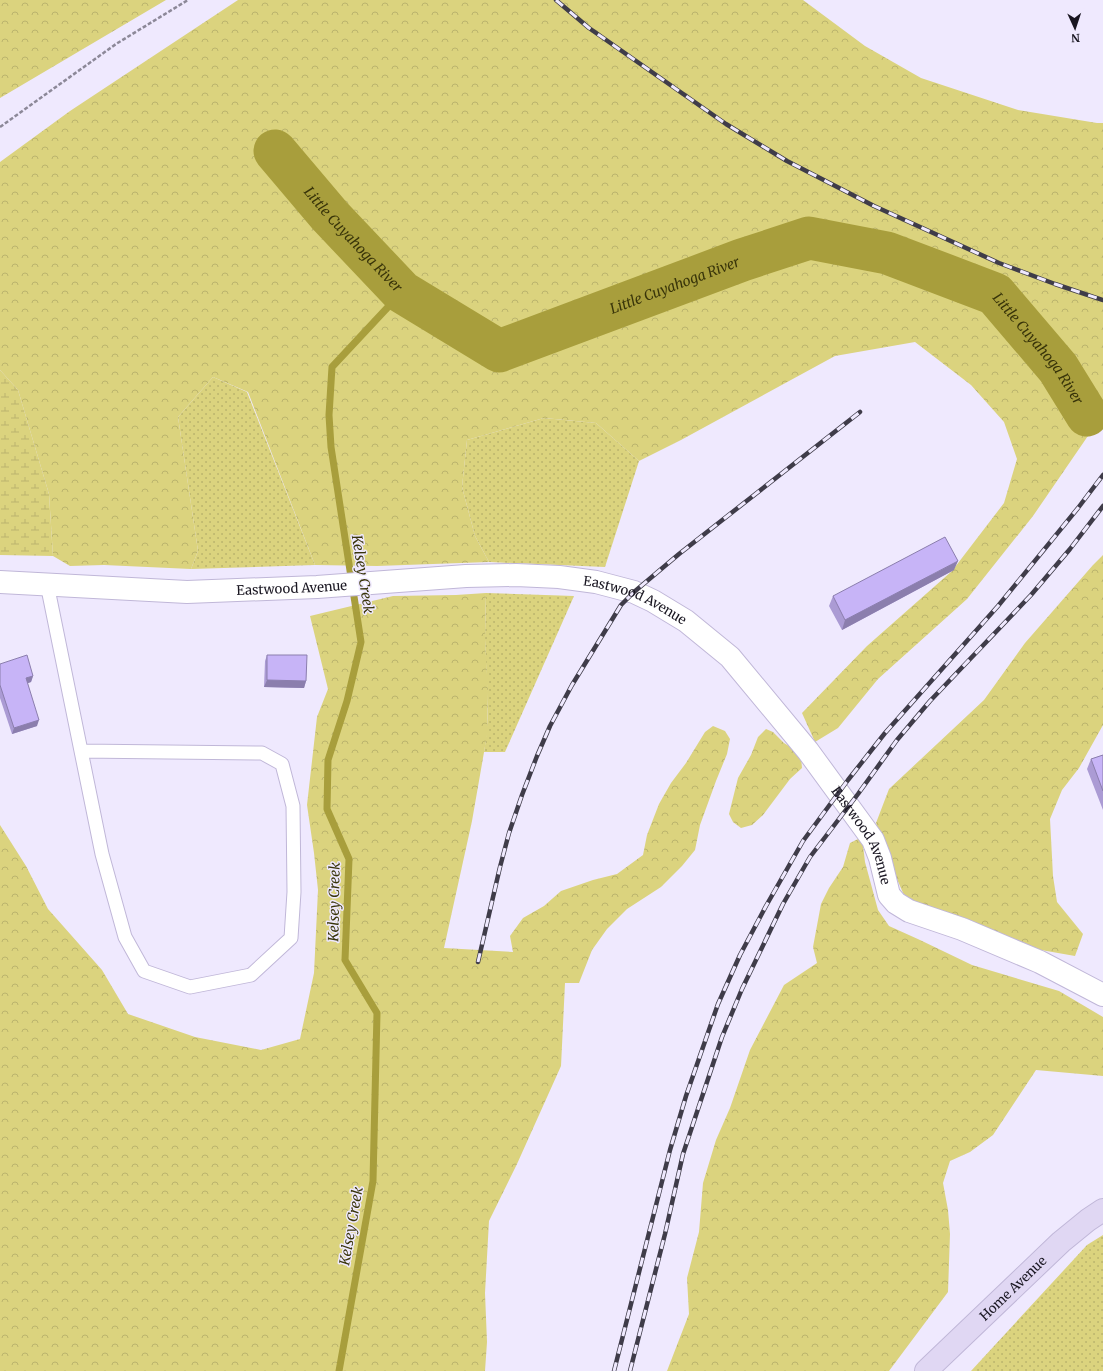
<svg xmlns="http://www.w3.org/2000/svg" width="1103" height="1371" font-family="Merriweather,serif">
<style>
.grass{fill:url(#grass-dots)}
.forest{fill:url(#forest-crowns)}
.wetland{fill:url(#wetland-marsh)}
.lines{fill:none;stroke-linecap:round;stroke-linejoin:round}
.stream{stroke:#a89e3c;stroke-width:7}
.river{stroke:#a89e3c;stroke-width:43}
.lane-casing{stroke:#c0b7d8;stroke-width:15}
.street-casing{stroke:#c0b7d8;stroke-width:24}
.secondary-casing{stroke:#c0b7d8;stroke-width:24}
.path{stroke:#8c8898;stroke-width:2.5;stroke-dasharray:4 2;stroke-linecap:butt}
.lane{stroke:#fff;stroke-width:13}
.street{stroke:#fff;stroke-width:22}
.secondary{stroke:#e0d7f3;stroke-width:22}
.rail-casing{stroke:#3f3c49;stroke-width:4.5}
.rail{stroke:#efe9fe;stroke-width:3;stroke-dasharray:9;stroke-linecap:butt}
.wall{fill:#ab9bd4}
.shaded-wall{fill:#8b7ead}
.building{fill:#c7b4f7;stroke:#8b7ead}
.labels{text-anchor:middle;stroke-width:3;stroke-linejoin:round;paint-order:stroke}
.street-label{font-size:13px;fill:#191621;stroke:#efe9fe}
.water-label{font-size:14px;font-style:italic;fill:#383409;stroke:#efe9fe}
</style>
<defs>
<pattern id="grass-dots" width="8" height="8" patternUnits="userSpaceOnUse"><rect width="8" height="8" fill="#dbd37e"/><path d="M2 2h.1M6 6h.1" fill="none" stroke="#bbb46d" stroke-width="1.8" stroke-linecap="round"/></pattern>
<pattern id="forest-crowns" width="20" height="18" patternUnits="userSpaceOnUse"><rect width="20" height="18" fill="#dbd37e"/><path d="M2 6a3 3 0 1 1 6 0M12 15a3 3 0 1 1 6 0" fill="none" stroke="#bbb46d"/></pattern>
<pattern id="wetland-marsh" width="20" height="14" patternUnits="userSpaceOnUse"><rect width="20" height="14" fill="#dbd37e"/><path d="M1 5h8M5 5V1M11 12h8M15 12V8" fill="none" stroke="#bbb46d"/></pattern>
</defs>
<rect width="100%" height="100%" fill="#efe9fe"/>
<path class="grass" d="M213 377 247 392 315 565 191 569 198 551 178 417Z
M544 418 596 423 639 461 605 567 489 562 475 536 462 487 467 440Z
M486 593 574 596 505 752H484C491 714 486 677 485 639 485 623 486 608 486 593Z
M1103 1235V1371H971L1087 1245Z"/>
<path class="forest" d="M0 0H166L0 98Z
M238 0H803L865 46 921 78 1018 110 1097 123H1103V414L1033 516 967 599 878 679 838 728 815 742 802 713 867 646 952 571 1004 503 1017 459 1004 422 971 385 915 342 835 356 681 440 639 461 596 423 544 418 467 440 462 487 475 536 489 562 377 566 315 565 248 392 213 377 178 417 198 551 191 569 104 565 70 566 53 556 49 494 18 390 0 370V162L70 111Z
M1103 555V725L1079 768 1062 790 1050 819 1053 876 1057 902 1083 934 1075 956 1041 950 996 932 920 906 904 895 889 861 876 823 889 789 984 700 1025 643 1093 565Z
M486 593 485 639 488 692 487 735 472 821 444 948 513 952 510 936 523 918 544 906 561 891 593 880 617 874 643 855 647 835 659 804 671 783 686 763 705 732 713 726 725 731 730 739 727 754 716 781 700 825 695 850 682 866 661 887 627 909 607 929 592 950 579 983H565L561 1066 517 1164 489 1221 485 1293 487 1342 485 1371H0V825L26 866 48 909 102 970 128 1014 195 1037 261 1050 300 1039 314 973 318 890 314 853 307 805 317 717 328 689 310 616 393 596 456 595Z
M766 729 773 732 784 743 795 750 801 757 802 768 790 779 763 815 752 825 741 828 733 822 729 814 738 778 751 755 758 737Z
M862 837 865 862 878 910 889 926 920 940 972 965 1059 991 1103 1017V1076L1036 1070 993 1135 970 1152 950 1161 943 1183 948 1210 950 1234 948 1292 889 1371H667L689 1314 687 1278 699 1232 703 1183 716 1140 730 1108 750 1050 784 985 817 963 813 947 821 904 829 888 843 867 850 843Z"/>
<path class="wetland" d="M0 370 18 390 49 494 53 556 0 555Z"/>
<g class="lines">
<path class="stream" d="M339 1371 373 1181 377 1013 345 960 349 859 327 809 328 760 347 701 361 642 331 447 329 415 332 367 402 292"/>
<path class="river" id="s1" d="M275 151 330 216 402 292 499 351 742 260 809 238 887 253 995 294 1058 368 1087 415"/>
<defs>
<path id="lane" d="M47 584 102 854 125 937 144 971 190 987 251 975 291 938 294 892 293 806 282 764 262 753 81 751"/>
<g id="street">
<path id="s2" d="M0 582 187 592 317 587 466 576 516 575 559 577 596 582 634 592 653 601 686 621 730 657 808 751 873 840 880 858 889 895 896 903 909 911 962 929 1040 962 1103 995"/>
</g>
<g id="secondary">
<path id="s3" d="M926 1371 1061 1242 1088 1220 1103 1210"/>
</g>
</defs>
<use href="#lane" class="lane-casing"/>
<use href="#street" class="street-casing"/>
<use href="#secondary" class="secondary-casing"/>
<path class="path" d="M0 127 116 44 188 0"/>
<use href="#lane" class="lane"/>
<use href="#street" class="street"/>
<use href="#secondary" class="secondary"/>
<defs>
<path id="rail" d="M556 0 589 28 726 124 787 161 874 206 999 263 1055 284 1103 300
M478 962 500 867 509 833 522 795 537 756 550 726 572 685 621 605 634 592 679 554 860 412
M614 1371 670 1150 686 1096 718 1004 740 955 766 906 803 841 848 780 885 733 998 606 1078 508 1103 475
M630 1371 665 1234 683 1154 722 1037 742 989 783 904 810 857 858 794 897 740 930 701 1031 595 1070 549 1103 506"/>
</defs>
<use href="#rail" class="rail-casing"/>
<use href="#rail" class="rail"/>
</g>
<path class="wall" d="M954 570 842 630 829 606 833 596Z
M267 655 306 681 304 688 264 687 265 661Z
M0 664 33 676 31 682 27 683 37 726 12 734 0 698Z
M1103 755V810L1087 769 1091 759Z"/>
<path class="shaded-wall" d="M958 561 954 570 842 630 845 620Z
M33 676 31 682 23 685 26 678Z
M267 680 306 681 304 688 264 687Z
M39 720 37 726 12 734 14 728Z"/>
<path class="building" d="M945 537 958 561 845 620 833 596Z
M27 655 33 676 26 678 39 720 14 728 0 685V664Z
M267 655H307L306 681 267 680Z
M1103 755V791L1091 759Z"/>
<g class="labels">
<g class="street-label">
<text dy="5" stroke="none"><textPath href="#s2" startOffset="292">Eastwood Avenue</textPath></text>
<text dy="5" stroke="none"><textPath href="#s2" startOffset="640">Eastwood Avenue</textPath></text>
<text dy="5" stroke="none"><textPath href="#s2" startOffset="976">Eastwood Avenue</textPath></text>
<text dy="5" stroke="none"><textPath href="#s3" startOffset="120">Home Avenue</textPath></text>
</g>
<g class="water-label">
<text dy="5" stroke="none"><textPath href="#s1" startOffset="118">Little Cuyahoga River</textPath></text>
<text dy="5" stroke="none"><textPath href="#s1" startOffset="491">Little Cuyahoga River</textPath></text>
<text dy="5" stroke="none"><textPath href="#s1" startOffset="898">Little Cuyahoga River</textPath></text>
<text transform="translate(363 574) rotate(81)" y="5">Kelsey Creek</text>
<text transform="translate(334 902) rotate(-89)" y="5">Kelsey Creek</text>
<text transform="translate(351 1226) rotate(-80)" y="5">Kelsey Creek</text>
</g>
</g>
<g transform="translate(1075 28) rotate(177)" stroke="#efe9fe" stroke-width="3" paint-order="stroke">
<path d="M0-3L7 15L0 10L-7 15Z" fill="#191621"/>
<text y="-6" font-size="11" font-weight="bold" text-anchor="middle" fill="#191621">N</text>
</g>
</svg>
